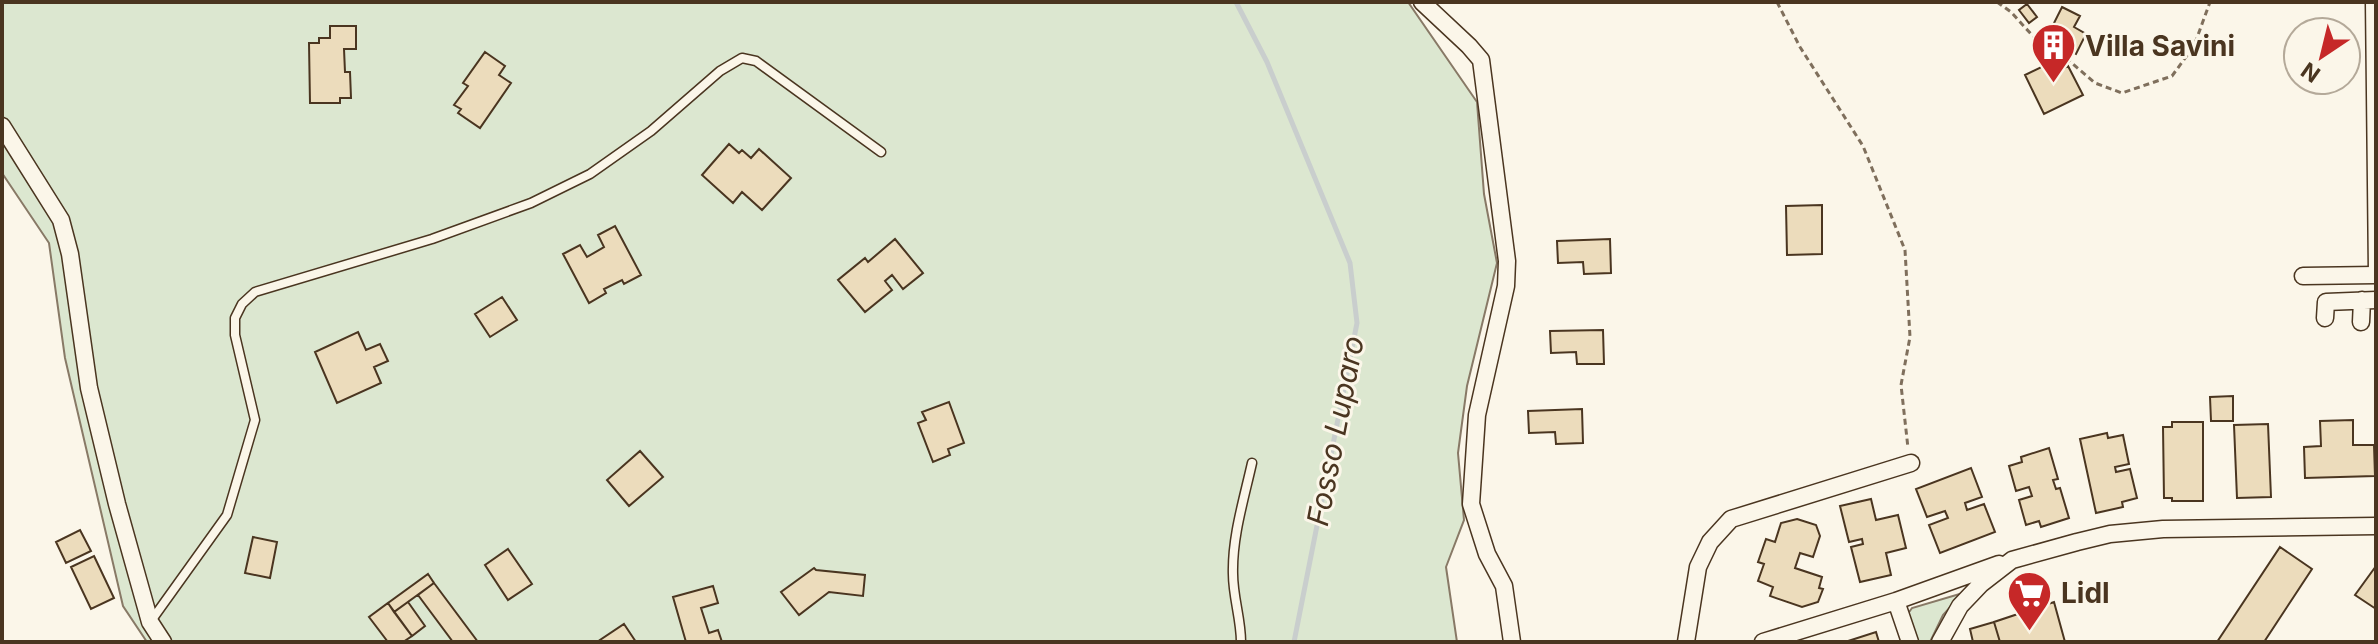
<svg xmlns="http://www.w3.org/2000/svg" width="2378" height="644" font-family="Inter,sans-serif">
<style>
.green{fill:#dce7d0;stroke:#887966;stroke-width:2}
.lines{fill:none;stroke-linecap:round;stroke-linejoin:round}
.stream{stroke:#c9cecd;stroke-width:5}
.building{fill:#ecdcbc;stroke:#4a3520;stroke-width:2}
.lane-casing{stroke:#4a3520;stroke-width:11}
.street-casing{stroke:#4a3520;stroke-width:19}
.path{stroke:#7f6f5c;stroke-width:3;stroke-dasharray:6 4;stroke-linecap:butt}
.lane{stroke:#fbf6e9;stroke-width:8}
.street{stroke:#fbf6e9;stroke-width:16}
.labels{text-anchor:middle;stroke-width:6;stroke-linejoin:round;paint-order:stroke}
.poi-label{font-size:28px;font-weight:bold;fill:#4a3520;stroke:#fbf6e9;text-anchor:start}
.water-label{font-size:30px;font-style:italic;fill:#4a3520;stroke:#fbf6e9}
</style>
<rect width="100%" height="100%" fill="#fbf6e9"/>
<path class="green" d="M2 2H1408L1477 102 1484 194 1497 263 1467 386 1458 453 1464 520 1446 567 1457 642H147L123 606 65 358 49 243 2 173Z
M1963 593 1943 615 1930 642H1915L1907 615 1912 608Z"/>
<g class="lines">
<path class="stream" d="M1236 2 1267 62 1350 263 1357 323 1294 642"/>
</g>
<path class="building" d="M2027 4 2037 17 2029 23 2019 10Z
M2062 7 2080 16 2074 27 2086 34 2076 54 2046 39Z
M330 26H356V49H344L345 72H350L351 98H340V103H310L309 43H319V38H330Z
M485 52 505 66 499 75 511 83 480 128 458 113 461 109 454 105 468 86 463 83Z
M2056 60 2061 70 2068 66 2083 95 2044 114 2025 75Z
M729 144 739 153 742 150 751 158 759 149 791 178 762 210 742 192 733 203 702 175Z
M1822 205V254L1787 255 1786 206Z
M615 226 641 275 624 284 622 280 604 289 606 293 589 303 563 254 580 245 587 257 604 247 598 235Z
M895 239 923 273 903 289 892 275 885 281 892 290 865 312 838 280 865 258 868 262Z
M1610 239 1611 273 1584 274 1583 262 1558 263 1557 241Z
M502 297 517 320 490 337 475 314Z
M1603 330 1604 364H1577L1576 352 1551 353 1550 331Z
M358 332 366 350 380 344 388 361 374 367 381 383 337 403 315 352Z
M2233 396V421H2211L2210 397Z
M949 402 964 443 948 449 950 455 933 462 918 423 926 420 922 412Z
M1582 409 1583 443 1556 444 1555 432 1529 433 1528 411Z
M2353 420V445H2374L2375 476 2305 478 2304 447 2321 446 2320 421Z
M2172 422H2203V501H2172V498H2164L2163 427H2172Z
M2268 424 2271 497 2237 498 2234 425Z
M2107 433 2108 438 2123 435 2129 464 2115 467 2116 472 2130 469 2137 498 2122 502 2123 507 2096 513 2080 439Z
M2049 448 2058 479 2053 480 2056 489 2060 488 2069 518 2041 527 2039 521 2026 525 2019 500 2032 496 2029 487 2016 491 2009 466 2022 462 2021 457Z
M640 451 663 477 629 506 607 480Z
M1971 468 1982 497 1965 503 1967 510 1984 504 1995 532 1940 553 1929 525 1948 518 1945 511 1927 517 1916 489Z
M1871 499 1876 520 1898 515 1906 548 1886 553 1891 575 1860 582 1851 547 1863 544 1862 539 1849 542 1840 506Z
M1797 519 1816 525 1820 536 1813 557 1800 553 1795 568 1822 577 1819 588 1823 589 1818 602 1802 607 1770 596 1773 587 1758 581 1764 564 1758 562 1766 539 1775 542 1781 523Z
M80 530 91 551 66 563 56 542Z
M253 537 277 542 270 578 245 573Z
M2280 547 2312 569 2264 642H2217Z
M508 549 532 584 508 600 485 565Z
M94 556 114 598 91 609 71 567Z
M2376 566V609L2355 595Z
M814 568 816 570 865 575 863 596 829 592 799 615 781 592Z
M428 574 434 583 394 612 388 603Z
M434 583 478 642H453L418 595Z
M713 586 718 603 701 608 709 633 718 630 722 642H686L673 597Z
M408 602 425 626 412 636 394 612Z
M2054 602 2065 642H2000L1994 622Z
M388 603 412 636 403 642H388L369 617Z
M1994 622 2000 642H1973L1970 629Z
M624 624 636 642H597Z
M1876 632 1879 642H1845Z"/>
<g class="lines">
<defs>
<path id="lane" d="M2370 2 2373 274
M151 621 227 515 255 420 235 335V318L242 304 255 292 432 239 531 203 590 174 651 131 720 71 742 58 756 61 881 152
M1241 642C1241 619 1233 597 1233 574 1232 537 1244 499 1252 463"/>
<path id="street" d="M1422 2 1469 46 1481 60 1507 261 1506 286 1477 415 1471 504 1487 554 1504 586 1512 642
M2 126 61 220 70 254 89 388 117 504 150 622 163 642
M2303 276 2376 275
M2325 318 2326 302 2376 300
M2361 322 2362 300
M1896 601 1910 642
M1686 642 1698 567 1710 542 1731 519 1911 463
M1763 642 1896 601 1999 564
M1940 642 1960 606 1981 584 2012 560 2077 542 2110 534 2163 529 2376 526"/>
</defs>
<use href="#lane" class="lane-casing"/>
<use href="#street" class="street-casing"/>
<path class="path" d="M1777 2 1800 47 1863 146 1905 250 1910 337 1901 385 1908 448
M1997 2 2011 12 2041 45 2060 53 2095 83 2122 93 2172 76 2194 46 2210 2"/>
<use href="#lane" class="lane"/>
<use href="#street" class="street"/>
</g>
<defs>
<symbol id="building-pin" viewBox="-11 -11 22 30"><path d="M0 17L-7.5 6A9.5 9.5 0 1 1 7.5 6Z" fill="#c62828" stroke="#fbf6e9"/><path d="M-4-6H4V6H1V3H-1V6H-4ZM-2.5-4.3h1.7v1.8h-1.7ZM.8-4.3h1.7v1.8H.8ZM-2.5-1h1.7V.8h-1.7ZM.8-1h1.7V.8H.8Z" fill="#fff"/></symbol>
<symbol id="supermarket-pin" viewBox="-11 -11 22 30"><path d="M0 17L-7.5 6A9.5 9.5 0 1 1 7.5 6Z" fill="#c62828" stroke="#fbf6e9"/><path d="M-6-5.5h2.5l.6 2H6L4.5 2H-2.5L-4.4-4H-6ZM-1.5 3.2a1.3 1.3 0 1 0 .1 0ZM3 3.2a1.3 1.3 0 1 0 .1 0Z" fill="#fff"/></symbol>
</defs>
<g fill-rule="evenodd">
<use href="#building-pin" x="2028" y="20" width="51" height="69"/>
<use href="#supermarket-pin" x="2004" y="568" width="51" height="69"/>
</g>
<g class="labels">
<g class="poi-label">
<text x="2085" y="56">Villa Savini</text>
<text x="2061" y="603">Lidl</text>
</g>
<g class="water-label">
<text transform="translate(1336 431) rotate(-79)" y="10">Fosso Luparo</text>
</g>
</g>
<rect width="2378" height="644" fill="none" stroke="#4a3520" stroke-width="8"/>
<g transform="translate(2322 56) rotate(215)"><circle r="38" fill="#fbf6e9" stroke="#b4a999" stroke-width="2"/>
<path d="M0-6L14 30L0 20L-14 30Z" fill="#c62828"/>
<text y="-12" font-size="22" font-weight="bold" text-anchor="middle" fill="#4a3520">N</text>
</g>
</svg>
